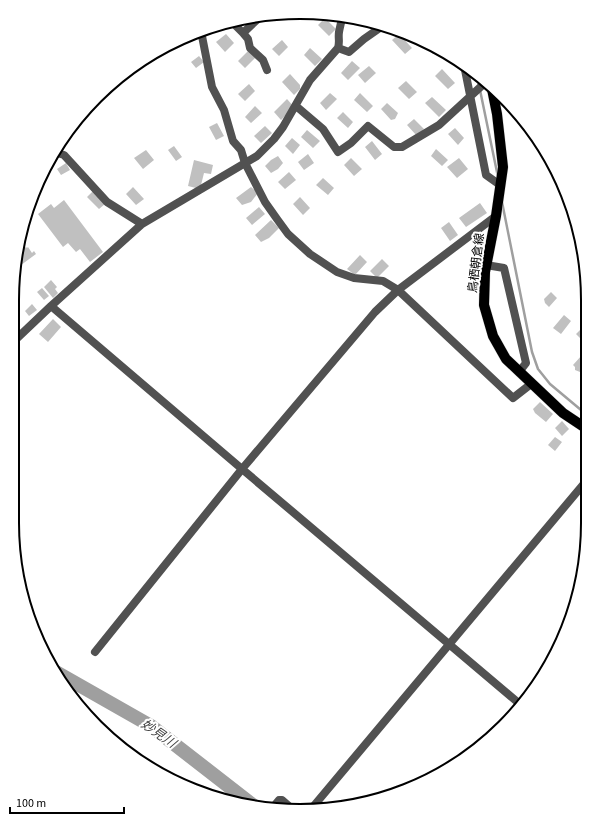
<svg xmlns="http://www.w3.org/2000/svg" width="600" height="823" font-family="'Source Sans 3','Noto Sans JP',sans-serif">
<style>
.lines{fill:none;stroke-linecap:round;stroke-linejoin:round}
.stream{stroke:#9f9f9f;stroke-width:2.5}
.river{stroke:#9f9f9f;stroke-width:14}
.building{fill:#c0c0c0}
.major-casing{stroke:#dbdbdb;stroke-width:11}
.minor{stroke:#515151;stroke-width:8}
.major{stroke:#000;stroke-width:10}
.labels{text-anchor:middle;stroke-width:4;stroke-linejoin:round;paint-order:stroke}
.street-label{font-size:12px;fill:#000;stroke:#fff}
.water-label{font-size:13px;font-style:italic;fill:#404040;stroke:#fff}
.rim{fill:none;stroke:#000;stroke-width:2}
</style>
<rect width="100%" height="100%" fill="#fff"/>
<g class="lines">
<path class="stream" d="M477 74 479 85
M480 90 498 177
M502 202 532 352 538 369 550 384 587 415"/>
<path class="river" d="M56 672 151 726 254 806"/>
</g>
<path class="building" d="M325 18 336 29 329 36 318 25Z
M226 34 234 43 225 52 216 42Z
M399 34 412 48 405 54 392 40Z
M282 40 288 47 279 56 272 49Z
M429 44 440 49 436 54H433L426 47Z
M310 48 322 59 315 66 304 55Z
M249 50 256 57 245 68 238 61Z
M199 56 204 62 196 68 191 62Z
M352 61 360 68 348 80 341 73Z
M369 66 376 73 365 83 358 75Z
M442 69 455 83 448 89 435 76Z
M290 74 300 85V89L294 95 282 82Z
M406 81 417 92 409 99 398 88Z
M249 84 255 91 245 101 238 94Z
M330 93 337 99 326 110 320 103Z
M360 93 373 106 367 112 354 100Z
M432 97 446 110 439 117 425 103Z
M287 99 294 107 281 120 274 112Z
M387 103 398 113 395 119 391 120 381 109Z
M255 106 262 113 251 123 245 117Z
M343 112 353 122 348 128 337 118Z
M414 119 424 129 417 136 407 125Z
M217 123 224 136 216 140 209 127Z
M265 126 272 133 261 143 254 136Z
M455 128 464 138 458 145 448 134Z
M307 130 320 141 313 148 301 137Z
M292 138 300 145 293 154 285 146Z
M372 141 382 154 375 160 365 147Z
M174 146 182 157 176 161 168 150Z
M436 149 448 160 442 166 431 156Z
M146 150 154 160 143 169 134 158Z
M308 154 314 163 304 170 298 162Z
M278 156 283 163 278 169 271 173 265 166 271 160Z
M351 158 362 169 354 176 344 165Z
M459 158 468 169 457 178 447 167Z
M194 160 213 165 211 174 204 173 200 189 188 186Z
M66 163 70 170 61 175 57 169Z
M289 172 296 180 285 189 278 182Z
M323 178 334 188 328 195 316 185Z
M133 187 144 199 136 205 126 194Z
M251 187 258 193 251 202 242 205 236 198Z
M93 191 105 204 99 209 87 197Z
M300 197 310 208 303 215 293 204Z
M64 200 103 252 90 262 80 249 76 252 68 243 63 247 38 214 51 204 54 208Z
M480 203 487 213 466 227 459 218Z
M259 207 265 214 252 225 246 218Z
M271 220 279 228 269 238 261 242 255 235Z
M449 222 458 235 450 241 441 228Z
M26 247 27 248 28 247 32 253 34 251 36 254 17 268 15 265 17 253Z
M360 255 367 262 355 275 347 269Z
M382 259 389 266 377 278 370 271Z
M51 280 57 287 55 289 58 293 53 298 44 287Z
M42 288 49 296 44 300 37 292Z
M551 292 557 298 549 307 545 303 544 299Z
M32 304 37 310 29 316 25 311Z
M564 315 571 321 561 334 553 328Z
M53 319 61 327 48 342 39 334Z
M582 328 586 332V344L576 334Z
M582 355 586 359V365L580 372 575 370V367L573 365Z
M540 402 553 414 546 422 535 413 533 409Z
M562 421 569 429 562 436 555 428Z
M555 437 562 442 555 451 548 445Z"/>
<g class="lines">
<defs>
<path id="major" d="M491 84 497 114 503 167 496 216 485 272 484 305 493 336 506 359 563 413 587 429"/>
</defs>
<use href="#major" class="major-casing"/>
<path class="minor" d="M231 21 243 33 261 16
M201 31 212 87 224 110 233 141 241 150 245 163 265 202 277 219 288 234 310 254 337 272 354 278 383 281 398 290 513 398 531 384
M243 33 248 39 250 48 263 60 267 70
M338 48 349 52 364 39 384 25
M464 65 486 175 500 185
M296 106 323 129 338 152 351 143 368 126 394 147H402L439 125 487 81
M54 153H57L64 155 107 202 142 224
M486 265 504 268 526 363 519 372
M51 306 242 469 521 705
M12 343 51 306 142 224 257 156 274 139 283 127 310 80 338 48C340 42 338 38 339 32 340 26 342 21 342 15
M95 652 242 469 375 312 398 290 496 216
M274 806 279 800H282L290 807
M312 808 587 480"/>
<use href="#major" class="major"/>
</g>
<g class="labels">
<g class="street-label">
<text transform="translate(476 263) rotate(-83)" y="4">鳥栖朝倉線</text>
</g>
<g class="water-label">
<text transform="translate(159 733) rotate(35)" y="5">妙見川</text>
</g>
</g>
<path d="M0 0H600V823H0ZM300 19H300A281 281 0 0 1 581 300V523A281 281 0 0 1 300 804H300A281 281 0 0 1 19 523V300A281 281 0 0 1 300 19Z" fill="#fff" fill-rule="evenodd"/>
<path class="rim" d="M300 19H300A281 281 0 0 1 581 300V523A281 281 0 0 1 300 804H300A281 281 0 0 1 19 523V300A281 281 0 0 1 300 19Z"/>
<path d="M10 807v6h114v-6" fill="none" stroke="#000000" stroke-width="2"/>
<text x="16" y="807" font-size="12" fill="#000000" stroke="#ffffff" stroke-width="3" paint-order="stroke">100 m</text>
</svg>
